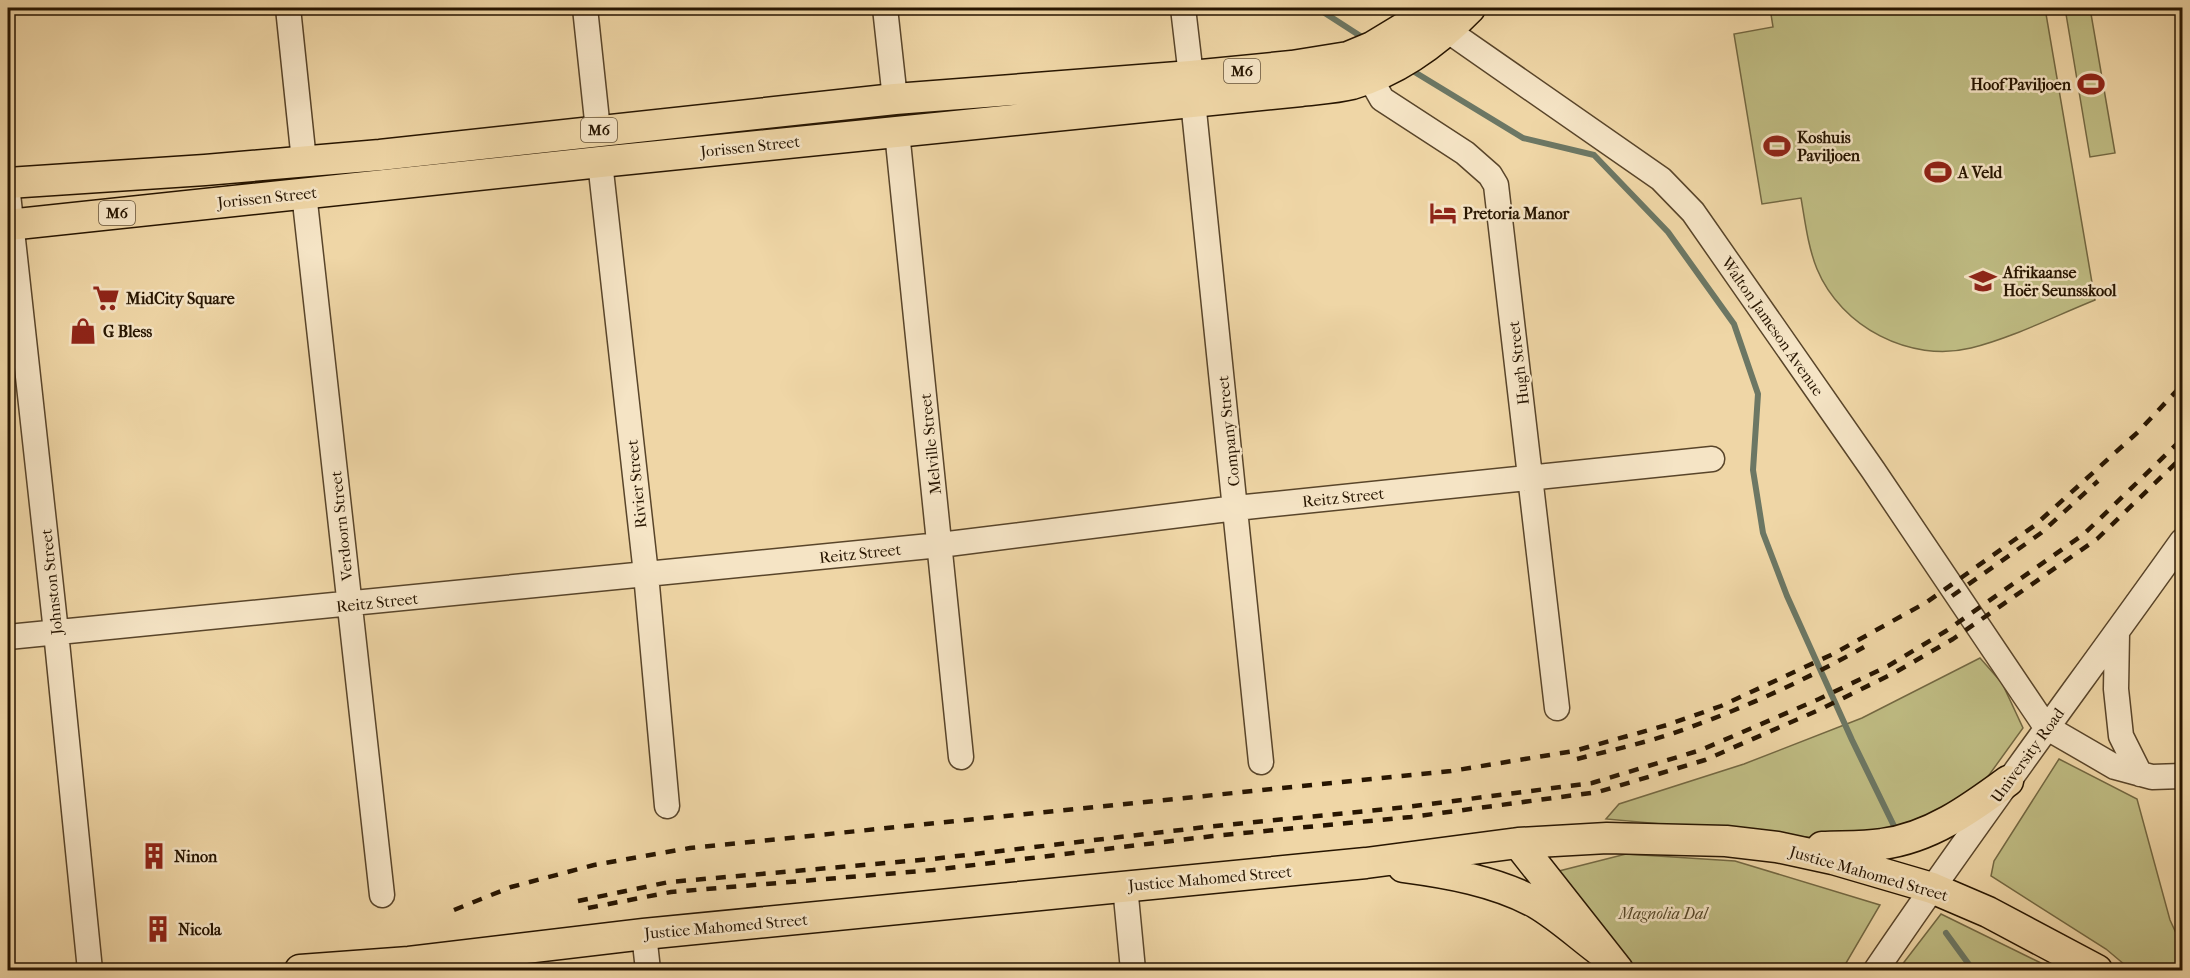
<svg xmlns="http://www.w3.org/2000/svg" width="2190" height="978" font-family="'IM FELL French Canon',serif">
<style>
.green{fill:#bfbc83;stroke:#736842;stroke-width:1.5}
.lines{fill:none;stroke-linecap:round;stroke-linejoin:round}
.stream{stroke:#6c7764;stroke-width:6}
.minor-casing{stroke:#59452a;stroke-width:27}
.major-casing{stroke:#271500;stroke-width:33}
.minor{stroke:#f5e4c5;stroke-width:24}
.major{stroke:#efd6a6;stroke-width:30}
.rail{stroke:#271500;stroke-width:4.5;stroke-dasharray:10 10;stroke-linecap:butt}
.labels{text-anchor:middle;stroke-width:5;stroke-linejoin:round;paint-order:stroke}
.shield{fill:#f5e4c5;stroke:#65533b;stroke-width:1.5}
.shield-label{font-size:15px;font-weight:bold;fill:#271500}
.poi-label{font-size:16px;font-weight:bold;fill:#271500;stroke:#f5e4c5;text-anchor:start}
.street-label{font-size:16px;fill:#271500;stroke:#f5e4c5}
.park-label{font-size:16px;font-style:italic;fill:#554727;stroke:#f5e4c5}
</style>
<rect width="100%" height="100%" fill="#efd6a6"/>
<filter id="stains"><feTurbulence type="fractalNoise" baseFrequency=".00333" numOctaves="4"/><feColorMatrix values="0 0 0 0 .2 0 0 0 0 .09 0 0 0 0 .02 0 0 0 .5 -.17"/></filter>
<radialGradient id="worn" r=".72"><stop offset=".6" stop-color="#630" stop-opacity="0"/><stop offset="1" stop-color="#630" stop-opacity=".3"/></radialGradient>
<path class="green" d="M1770 8H2045L2095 300C2055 316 2012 338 1971 348 1910 363 1841 327 1817 269 1808 247 1805 221 1801 198L1762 204 1734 34 1773 27Z
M2065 8H2090L2115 153 2090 157Z
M1980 658 2002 683 2023 728 1976 793 1933 824 1860 842 1606 819 1619 804 1744 764 1862 718Z
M2059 759 2137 799 2170 920 2182 946V970H2131L2106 949 1991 876 1994 861Z
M1626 854 1735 861 1880 905 1842 970H1634L1559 871Z
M1941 914 2045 965 2054 970H1898Z"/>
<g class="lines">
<path class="stream" d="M1317 8 1365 39
M1408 68 1523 138 1594 155 1668 232 1734 324 1758 394 1753 470 1763 533 1787 596 1852 740 1894 826
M1946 933 1973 970"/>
<defs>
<path id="minor" d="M288 8 304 161
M585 8 598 130
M885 8 895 99
M1183 8 1191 76
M1434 21 1661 179 1693 212 1873 470 2046 727 2115 767 2152 777 2182 776
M1370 78 1382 99 1465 153 1490 175 1496 185 1557 708
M1193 101 1261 762
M897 132 961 757
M600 162 646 574 667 806
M304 193 382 895
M8 194 56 632 90 970
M2117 633 2116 689 2121 736 2140 774
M8 637 940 545 1236 508 1712 459
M1125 886 1133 970
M644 934 648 970
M1876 970C1974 825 2080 684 2182 541"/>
<path id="major" d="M8 183 205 170 380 155 895 99 1191 76 1292 66 1348 57 1372 47 1410 24 1430 8
M8 225 600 162 1301 91C1318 89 1336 88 1352 84 1397 71 1438 41 1470 8
M1518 843 1618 970
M1822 847C1842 846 1862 847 1882 844 1930 838 1970 809 2008 781
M1403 867C1448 873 1495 881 1536 903 1560 917 1581 937 1603 953
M300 970 409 962 644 934 1366 863 1518 843 1607 838 1726 841 1777 847 1833 859 1932 888 1988 912 2097 970"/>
</defs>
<use href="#minor" class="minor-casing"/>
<use href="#major" class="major-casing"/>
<use href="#minor" class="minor"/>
<use href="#major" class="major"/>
<path class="rail" d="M1952 596 2041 533 2098 481
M1577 759C1608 751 1640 744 1671 734 1738 711 1802 682 1864 647
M578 901 669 882 932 859 1206 827 1407 807 1592 783 1701 750 1819 699 1888 666 1946 631 2084 534 2182 439
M588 908 671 892 933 870 1213 836 1411 817 1598 792 1705 760 1821 709 1894 673 1953 639 2097 539 2182 457
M454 910 511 887 594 865 690 848 1451 771 1574 751 1667 725 1721 706 1833 654 1927 602 2034 526 2138 432 2182 385"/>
</g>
<defs>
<symbol id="stadium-bare" viewBox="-9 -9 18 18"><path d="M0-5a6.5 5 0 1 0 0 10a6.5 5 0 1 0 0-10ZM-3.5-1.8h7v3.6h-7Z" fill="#8f2418" stroke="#f5e4c5" stroke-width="2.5" paint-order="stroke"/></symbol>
<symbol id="hotel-bare" viewBox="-9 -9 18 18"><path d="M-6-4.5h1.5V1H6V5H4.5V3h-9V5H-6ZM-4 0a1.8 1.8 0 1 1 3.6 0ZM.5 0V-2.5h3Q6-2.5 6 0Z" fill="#8f2418" stroke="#f5e4c5" stroke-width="2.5" paint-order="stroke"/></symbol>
<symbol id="school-bare" viewBox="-9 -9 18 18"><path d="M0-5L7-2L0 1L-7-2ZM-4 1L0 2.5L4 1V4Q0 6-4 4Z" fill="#8f2418" stroke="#f5e4c5" stroke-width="2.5" paint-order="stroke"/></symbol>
<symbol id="supermarket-bare" viewBox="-9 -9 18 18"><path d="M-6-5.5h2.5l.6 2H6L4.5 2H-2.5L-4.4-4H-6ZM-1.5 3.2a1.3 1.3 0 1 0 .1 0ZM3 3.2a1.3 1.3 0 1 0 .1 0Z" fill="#8f2418" stroke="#f5e4c5" stroke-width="2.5" paint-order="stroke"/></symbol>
<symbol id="shop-bare" viewBox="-9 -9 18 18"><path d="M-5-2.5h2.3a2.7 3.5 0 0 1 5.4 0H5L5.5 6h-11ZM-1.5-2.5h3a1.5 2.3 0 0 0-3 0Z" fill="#8f2418" stroke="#f5e4c5" stroke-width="2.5" paint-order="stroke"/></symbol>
<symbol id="building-bare" viewBox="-9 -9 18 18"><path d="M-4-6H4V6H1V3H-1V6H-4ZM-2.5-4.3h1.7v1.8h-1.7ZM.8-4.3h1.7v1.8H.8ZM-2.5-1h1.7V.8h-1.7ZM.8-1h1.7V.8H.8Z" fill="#8f2418" stroke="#f5e4c5" stroke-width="2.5" paint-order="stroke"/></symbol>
</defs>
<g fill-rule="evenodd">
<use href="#stadium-bare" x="2072" y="65" width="38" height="38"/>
<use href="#stadium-bare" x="1758" y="127" width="38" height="38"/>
<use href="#stadium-bare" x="1919" y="153" width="38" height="38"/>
<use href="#hotel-bare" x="1424" y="194" width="38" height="38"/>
<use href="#school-bare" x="1964" y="262" width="38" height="38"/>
<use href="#supermarket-bare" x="87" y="279" width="38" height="38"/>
<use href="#shop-bare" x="64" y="312" width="38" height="38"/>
<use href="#building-bare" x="135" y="837" width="38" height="38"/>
<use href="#building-bare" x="139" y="910" width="38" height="38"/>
</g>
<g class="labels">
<g class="shield">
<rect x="1224" y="59" width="36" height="24" rx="4.5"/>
<rect x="581" y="118" width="36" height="24" rx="4.5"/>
<rect x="99" y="201" width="36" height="24" rx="4.5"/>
</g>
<g class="shield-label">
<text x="1242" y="76">M6</text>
<text x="599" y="135">M6</text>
<text x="117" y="218">M6</text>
</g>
<g class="poi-label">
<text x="2071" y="90" text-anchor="end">Hoof Paviljoen</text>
<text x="1797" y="143">Koshuis<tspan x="1797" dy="18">Paviljoen</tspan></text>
<text x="1958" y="178">A Veld</text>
<text x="1463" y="219">Pretoria Manor</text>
<text x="2003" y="278">Afrikaanse<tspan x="2003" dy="18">Hoër Seunsskool</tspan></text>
<text x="126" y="304">MidCity Square</text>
<text x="103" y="337">G Bless</text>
<text x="174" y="862">Ninon</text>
<text x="178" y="935">Nicola</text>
</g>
<g class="street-label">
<text transform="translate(750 146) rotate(-6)" y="6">Jorissen Street</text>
<text transform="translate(267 197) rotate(-6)" y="6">Jorissen Street</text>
<text transform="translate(1773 326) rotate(55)" y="6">Walton Jameson Avenue</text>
<text transform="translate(1518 363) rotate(-97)" y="6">Hugh Street</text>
<text transform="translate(1228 431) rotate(-96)" y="6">Company Street</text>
<text transform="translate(930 444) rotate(-96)" y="6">Melville Street</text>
<text transform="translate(636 484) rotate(-96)" y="6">Rivier Street</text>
<text transform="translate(1343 497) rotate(-6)" y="6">Reitz Street</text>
<text transform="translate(341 526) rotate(-96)" y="6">Verdoorn Street</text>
<text transform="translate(860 553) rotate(-6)" y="6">Reitz Street</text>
<text transform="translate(51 582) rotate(-96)" y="6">Johnston Street</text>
<text transform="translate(377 602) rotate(-6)" y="6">Reitz Street</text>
<text transform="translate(2027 755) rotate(-54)" y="6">University Road</text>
<text transform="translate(1869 873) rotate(16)" y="6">Justice Mahomed Street</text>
<text transform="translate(1210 878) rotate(-5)" y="6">Justice Mahomed Street</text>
<text transform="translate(726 926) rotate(-5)" y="6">Justice Mahomed Street</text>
</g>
<g class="park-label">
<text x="1663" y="919">Magnolia Dal</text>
</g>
</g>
<rect width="2190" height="978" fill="none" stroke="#efd6a6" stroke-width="30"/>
<rect x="9" y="9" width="2172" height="960" fill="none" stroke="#271500" stroke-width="3"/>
<rect x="15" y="15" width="2160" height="948" fill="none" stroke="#271500" stroke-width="1.5"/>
<rect width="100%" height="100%" filter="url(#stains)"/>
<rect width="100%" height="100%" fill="url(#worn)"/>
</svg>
